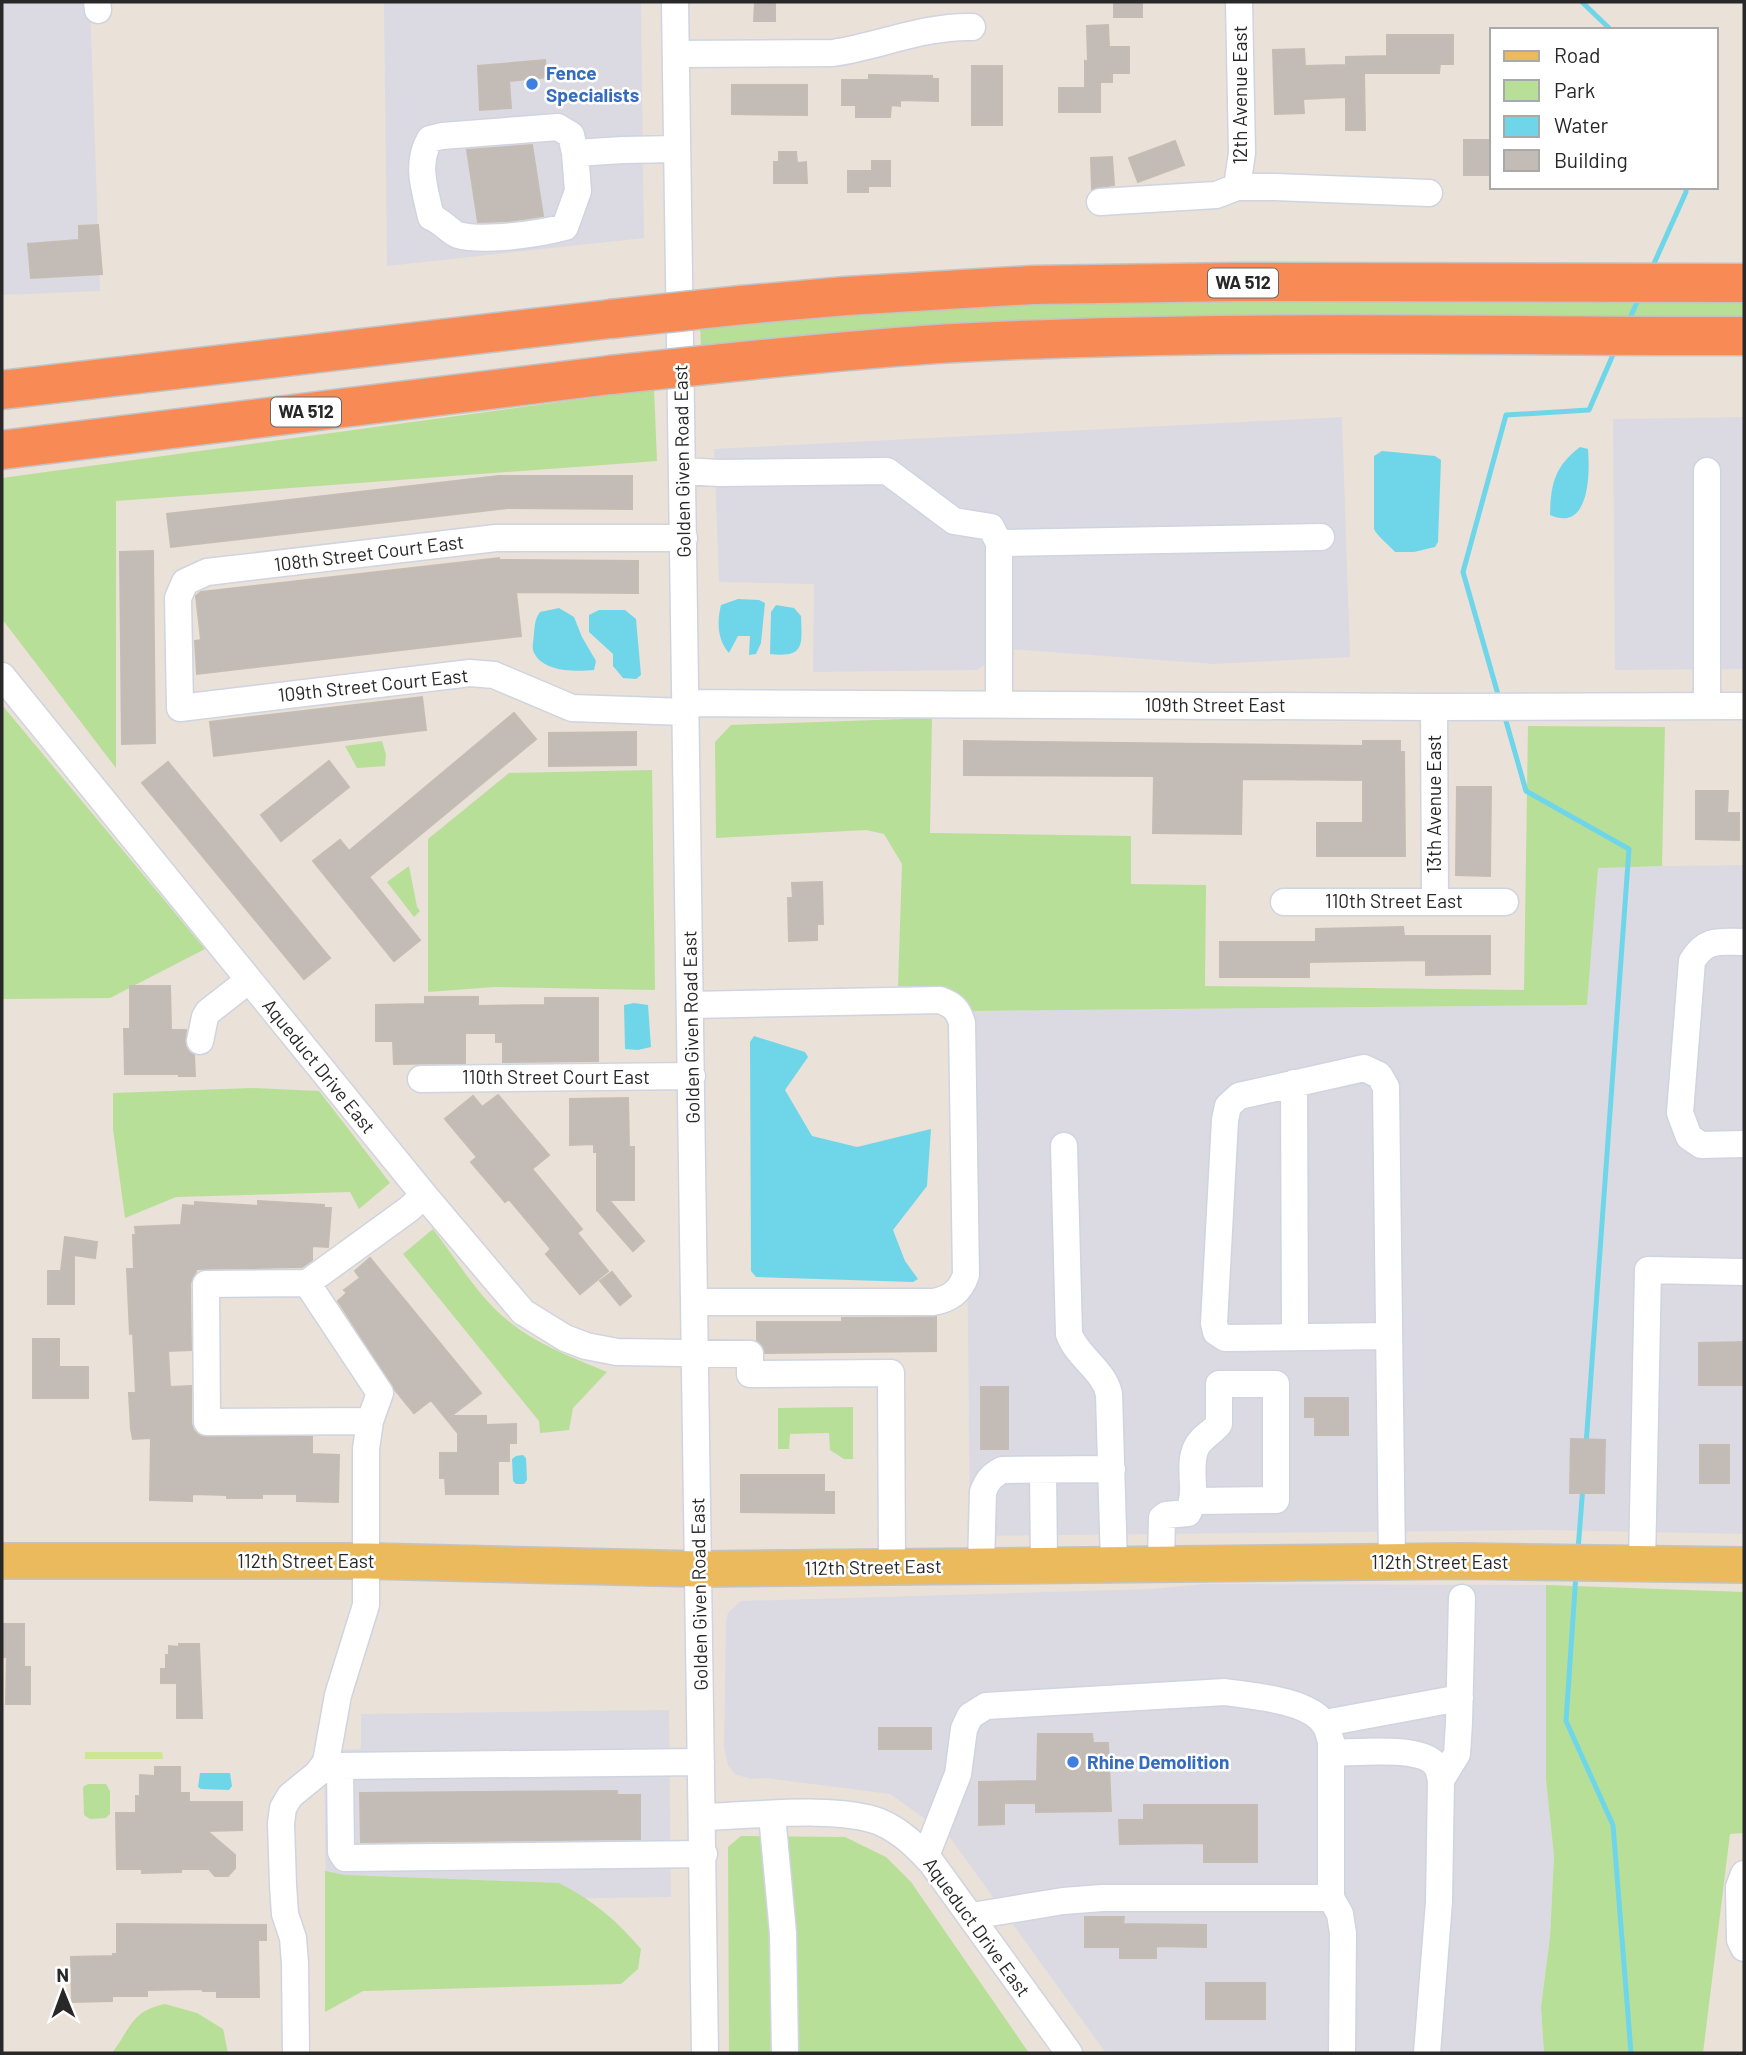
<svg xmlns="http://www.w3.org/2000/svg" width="1746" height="2055" font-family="Barlow,sans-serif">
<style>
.industrial{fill:#dbdae2}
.green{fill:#b8df97}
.pitch{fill:#cce693}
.water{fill:#6fd6e9}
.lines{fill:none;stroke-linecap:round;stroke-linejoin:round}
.stream{stroke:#6fd6e9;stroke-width:5}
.building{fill:#c2bbb6;stroke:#c5bdb3;stroke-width:2}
.minor-casing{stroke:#cfd4e0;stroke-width:29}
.major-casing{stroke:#c3c3c3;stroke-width:38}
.highway-casing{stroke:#c3c3c3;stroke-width:41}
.minor{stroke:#fff;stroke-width:26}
.major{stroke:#ebba5d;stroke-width:35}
.highway{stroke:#f88a56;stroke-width:38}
.highway-bridge-casing{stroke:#c3c3c3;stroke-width:41;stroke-linecap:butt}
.highway-bridge{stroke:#f88a56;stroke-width:38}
.shop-dot{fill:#3f7fe0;stroke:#fff;stroke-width:2.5}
.labels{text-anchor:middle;stroke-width:5;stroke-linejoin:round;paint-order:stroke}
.shield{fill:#fff;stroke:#686868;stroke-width:2}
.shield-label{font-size:18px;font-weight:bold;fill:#282828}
.shop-label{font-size:19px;font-weight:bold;fill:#366cbe;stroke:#fff;text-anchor:start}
.street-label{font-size:19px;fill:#282828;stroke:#fff}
</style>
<rect width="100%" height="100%" fill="#eae1d9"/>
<path class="industrial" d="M2 2H90L100 291 2 295Z
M384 2H641L644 238 387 266Z
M1342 417 1350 657 1214 664 994 648 988 662 977 670 813 672 814 584 719 582 714 449Z
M1744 417V669L1615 670 1613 419Z
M1744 865V1534L1544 1530 970 1536 965 1011 1587 1005 1598 867Z
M1205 1584 1546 1585V1780L1554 1856 1550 1937 1541 2007 1544 2053H1106L948 1835 890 1794 766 1778 750 1779 735 1774 728 1765 724 1747 726 1621 728 1613 741 1601 1151 1589Z
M669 1710 671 1897 326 1902 324 1751 361 1749V1714Z"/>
<path class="green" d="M1744 299V320L701 348 700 324 1016 302Z
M654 389 657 461 116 501V768L2 619V478Z
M2 705 205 949 110 998 2 999Z
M932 718 930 833 1131 836V884L1206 885 1205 986 1524 990 1528 726 1665 727 1662 866 1598 868 1587 1005 965 1011 923 988 898 986 902 864 884 834 866 830 716 838 715 742 731 725Z
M382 741 386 755 385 766 357 768 345 746Z
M652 770 655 990 494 987 428 992V839L509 773Z
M409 866 417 907 420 911 414 917 387 882Z
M252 1088 319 1091 390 1183 359 1209 350 1192 176 1197 125 1218 113 1129V1093Z
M433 1229C456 1259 477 1295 506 1319 535 1344 572 1357 607 1372L573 1408 569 1430 540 1433 539 1421 403 1254Z
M853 1407V1459H844L830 1450 829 1433 790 1434 789 1449H778V1408Z
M1546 1585 1744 1592V1833L1730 1834 1703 2053H1544L1541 2007 1550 1937 1554 1856 1546 1780Z
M88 1784H106L110 1791V1814L106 1818 90 1819 84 1815 83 1787Z
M741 1836 845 1837 886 1857 911 1882 1029 2053H729L728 1847Z
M325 1871 345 1875 559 1883C594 1901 616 1920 641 1949L638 1969 621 1984 363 1991 325 2012Z
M165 2004 197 2013 223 2029 228 2053H112C131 2028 131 2011 165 2004Z"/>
<path class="pitch" d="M85 1752H162L163 1759H85Z"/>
<path class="water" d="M1580 447 1588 449C1590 473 1590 533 1550 515 1551 484 1554 467 1580 447Z
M1382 451 1435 456 1441 460 1438 542 1435 547 1414 552H1395C1389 545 1377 536 1374 529V456Z
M738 599 759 600 765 603 761 643 756 654 749 655 750 636H738L729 653C717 640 717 621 721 605Z
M776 605 794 608 801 616C802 645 805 658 770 654L771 612Z
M559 608 574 617 582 637 596 661 594 670C575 672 540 672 533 650 532 645 534 638 534 633 535 624 535 619 540 612Z
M599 610H625L636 619 641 675 636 679 623 678 613 666V654L589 632V615Z
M634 1003 648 1005 651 1047 638 1050 625 1049 624 1005Z
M754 1036 805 1052 808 1057 785 1090 812 1136 857 1147 931 1129 927 1186 893 1230 905 1261 918 1279 913 1282 756 1277 751 1271 750 1042Z
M523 1455 526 1458 527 1480 524 1484H516L513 1481 512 1459 516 1456Z
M200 1773H230L232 1786 229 1790 201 1789 198 1787Z"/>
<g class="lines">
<path class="stream" d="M1582 2 1611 30
M1652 268 1686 192V187
M1628 322 1640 296
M1499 698 1463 572 1506 415 1589 410 1615 350
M1504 714 1526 791 1629 849 1586 1445
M1578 1550 1583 1486
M1576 1574 1566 1721 1613 1825 1631 2053"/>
</g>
<path class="building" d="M755 2H775V21H754Z
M1114 2H1142V17H1114Z
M1108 25 1109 47H1129V73H1112V82H1100V112H1059V88H1085V61L1088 62 1087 26Z
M1387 35H1453V64H1440L1439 73H1364L1365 130H1346V97L1303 99 1304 113 1275 114 1273 50 1304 49 1305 66 1346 65V57L1387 56Z
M545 60 547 77 509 81 511 108 480 110 478 66Z
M972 66H1002V125H972Z
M869 75 932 76V79H938V101L900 100V106L891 105 890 117H856V105H842V80H869Z
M732 85H807V115L732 114Z
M1464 140H1492V175H1464Z
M1175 141 1184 165 1138 182 1129 158Z
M532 145 543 216 510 221 478 222 467 150Z
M779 152H796L797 163 806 162 807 183H774V162H779Z
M1112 157 1114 185 1092 189 1091 158Z
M872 161H890V186H868V192H848V171H872Z
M98 225 102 274 31 278 28 244 79 240V226Z
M499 476H632V509L508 508 171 547 167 514Z
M153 551 155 743 122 744 120 552Z
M499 558V560L638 561V593L516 592 521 636 197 674 195 641 201 640 196 596 201 592Z
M422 697 426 730 214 756 210 722Z
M514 713 536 739 369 877 420 940 394 961 313 861 340 840 349 851Z
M636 732V765L549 766V733Z
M964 741 1363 746V741H1400V752H1404L1405 856H1317V823H1363V780L1242 779 1241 834 1153 833 1154 776 964 775Z
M329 761 349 787 281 841 261 815Z
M168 762 330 958 304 979 142 783Z
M1457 787H1491L1490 876 1456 875Z
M1696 791H1728L1727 813H1739V840L1696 839Z
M822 882 823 924H817V940L789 941 788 898H793L792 883Z
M1403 927 1404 936H1490V974L1426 975V960L1309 962V977H1220V942H1316V929Z
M130 986H170L171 1030H186L185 1045 189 1052 194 1055 195 1076H179V1074H125L124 1029H130Z
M425 997H478V1006L545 1005V998H598V1061L503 1062V1042H496V1033H465V1063L394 1064 393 1041H376V1005L425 1004Z
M498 1095 549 1155 532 1169 582 1229 577 1233 608 1271 580 1294 546 1254 551 1249 509 1199 505 1202 471 1162 477 1157 445 1119 473 1096 482 1107Z
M628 1098 629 1147H634V1200H609L644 1241 633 1251 597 1210V1152H594V1144L570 1145V1099Z
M258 1201 324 1205V1208H331L328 1247 312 1246V1260L302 1267 197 1269 190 1284 191 1350 168 1351 170 1387 191 1386V1423L194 1431 200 1436 312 1437V1454L339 1455 338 1502 297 1501V1494H262V1498H227V1495L192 1494V1501L150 1500 151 1438 133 1439 131 1429 129 1393H136L133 1333 130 1334 127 1269H134L133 1235H136L135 1227 181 1225 183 1205 195 1206V1202L258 1206Z
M65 1237 97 1242 95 1258 74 1255V1304H48V1271H61Z
M370 1258 481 1393 451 1416H486V1425L516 1424V1443H509V1461H498V1494H446L445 1478H440V1453H458V1433L431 1400 414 1413 395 1390 338 1301 347 1293 344 1290 360 1278 355 1271Z
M612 1272 631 1296 620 1305 600 1281Z
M936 1317V1351L765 1353 763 1346 757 1340V1322H842V1318Z
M33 1339H59V1367H88V1398H33Z
M1744 1342V1385H1699V1343Z
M981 1387H1008V1449H981Z
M1305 1398H1348V1435H1315V1417H1305Z
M1571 1439 1605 1440 1604 1493H1570Z
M1700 1445H1729V1483H1700Z
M741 1475H824V1492H834V1513L741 1512Z
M2 1624H24V1667H30V1704H6L7 1657H2Z
M179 1644H199L202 1718H177V1683H161V1669H166V1655H169V1646L179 1647Z
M879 1728H931V1749H879Z
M1038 1734H1092L1093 1743H1108L1111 1811 1036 1812V1803H1004V1824L979 1825V1782L1037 1781Z
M155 1767H180V1793H189V1802H242V1830L207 1831 235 1855V1868L228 1876H215L209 1869H181V1872L142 1873V1869H117L116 1813H136V1796H140V1775L155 1776Z
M617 1791V1795H640V1839L361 1842 360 1793Z
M1144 1805H1257V1862H1204V1843L1120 1844 1119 1820H1144Z
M1085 1917H1124L1123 1924 1206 1925V1947L1156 1946V1958H1120V1947H1085Z
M117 1924 266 1925V1940H258L259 1997H217V1991H203V1989L147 1990V1996H112V2001L72 2002 71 1957 113 1956V1954H117Z
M1206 1983H1265V2019H1206Z"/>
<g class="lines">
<defs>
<path id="minor" d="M97 2 98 10
M675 2 705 2053
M676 54 833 53C880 46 923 26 972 27
M575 153 578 191 565 227C539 234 484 242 458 235 451 233 442 221 431 217 425 190 415 164 430 139L442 136 558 127 571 135 575 153 623 150 677 149
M1237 187 1242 153 1239 2
M1100 202 1216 195 1237 187H1275L1429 193
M683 471 719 473 887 471 954 521 991 527 999 543V704
M684 538H496L207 572 185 582 178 598 180 708 470 673 494 675 572 708 686 712
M999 543 1321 537
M2 676 424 1195 523 1312 565 1338 586 1346 617 1352 750 1354V1374L891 1373 892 1567
M686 703 1434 707 1744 706
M1707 706V471
M1434 707 1435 900
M1284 902H1505
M1744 942C1719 942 1706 938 1692 961L1680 1113 1689 1137 1701 1145 1744 1144
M691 1005 940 1000C953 1005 958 1009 962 1023L966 1275C960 1292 950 1299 933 1302H696
M200 1041 205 1017 208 1012 249 980
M421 1079 692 1076
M1294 1083 1295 1337
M1064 1146 1069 1334C1077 1357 1104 1370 1109 1394L1114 1564
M307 1283 206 1284 207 1422 370 1421
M307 1283 409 1209 424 1195
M1389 1336 1225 1338 1216 1332 1214 1323 1225 1120 1228 1106 1239 1096 1364 1068 1379 1075 1386 1087 1392 1562
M1043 1470 1044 1565
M1161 1564 1162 1518 1166 1515 1188 1513C1199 1491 1187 1468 1196 1448 1200 1438 1213 1432 1219 1424V1384H1276V1500L1194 1501
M1642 1564 1648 1270 1744 1272
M981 1566 983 1492C987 1481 991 1476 1002 1470L1112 1469
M1325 1723 1460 1698
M1331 1753C1355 1753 1418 1745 1435 1764 1438 1767 1440 1776 1441 1780L1439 1902 1427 2053
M326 1762 340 1766 701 1762
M340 1766 341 1852 345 1858 704 1854
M1441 1780 1457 1754 1459 1723 1462 1598
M772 1815 783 1933 785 2053
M702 1817C748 1816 839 1805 880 1822 901 1831 916 1846 931 1862L1069 2053
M926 1856 958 1774 964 1729 970 1716 986 1706 1225 1692C1252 1696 1310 1700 1325 1725 1328 1729 1329 1736 1331 1741V1898H1102L1063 1901 972 1916
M1744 1874 1739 1887 1740 1940 1744 1948
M1331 1898 1340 1914 1343 1933 1342 2053
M296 2053 295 1963 293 1938 285 1914 283 1885 281 1823 283 1808 290 1796 317 1774 326 1762 338 1695 366 1605V1449L370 1421 380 1393 307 1283"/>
<path id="major" d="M2 1561H368L699 1569 1462 1561 1744 1565"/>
<path id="highway" d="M742 305 846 296 1032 285 1238 282 1744 283
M743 361C813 354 884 347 954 343 1217 329 1481 336 1744 336
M2 390 610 319
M2 450 610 375"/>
</defs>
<use href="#minor" class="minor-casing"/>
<use href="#major" class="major-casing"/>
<use href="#highway" class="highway-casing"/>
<use href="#minor" class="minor"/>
<use href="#major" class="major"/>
<use href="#highway" class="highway"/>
<defs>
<path id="highway-bridge" d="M610 319 742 305
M610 375 743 361"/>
</defs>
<use href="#highway-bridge" class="highway-bridge-casing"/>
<use href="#highway-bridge" class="highway-bridge"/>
</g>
<g class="shop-dot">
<circle cx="532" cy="84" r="7"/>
<circle cx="1073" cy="1762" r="7"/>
</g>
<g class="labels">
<g class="shield">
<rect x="1208" y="268.5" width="70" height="29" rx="5"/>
<rect x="271" y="397.5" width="70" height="29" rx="5"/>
</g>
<g class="shield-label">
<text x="1243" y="289">WA 512</text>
<text x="306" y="418">WA 512</text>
</g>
<g class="shop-label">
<text x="546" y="80">Fence<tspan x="546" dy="22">Specialists</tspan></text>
<text x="1087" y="1769">Rhine Demolition</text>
</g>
<g class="street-label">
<text transform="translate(1240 95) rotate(-90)" y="7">12th Avenue East</text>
<text transform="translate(682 461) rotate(-91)" y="7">Golden Given Road East</text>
<text transform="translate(369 553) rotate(-7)" y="7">108th Street Court East</text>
<text transform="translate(373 685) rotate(-6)" y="7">109th Street Court East</text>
<text x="1215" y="712">109th Street East</text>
<text transform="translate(1434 804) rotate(-90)" y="7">13th Avenue East</text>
<text x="1394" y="908">110th Street East</text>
<text transform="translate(691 1027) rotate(-91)" y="7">Golden Given Road East</text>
<text transform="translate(319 1066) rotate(51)" y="7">Aqueduct Drive East</text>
<text x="556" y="1084">110th Street Court East</text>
<text x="306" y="1568">112th Street East</text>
<text x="1440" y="1569">112th Street East</text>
<text transform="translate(873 1567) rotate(-1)" y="7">112th Street East</text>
<text transform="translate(699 1594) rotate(-91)" y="7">Golden Given Road East</text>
<text transform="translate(977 1927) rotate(54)" y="7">Aqueduct Drive East</text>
</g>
</g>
<rect width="1746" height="2055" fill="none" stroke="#282828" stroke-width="7"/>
<rect x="1490" y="28" width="228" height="161" fill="#ffffff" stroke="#a9a9a9" stroke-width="2"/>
<rect x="1504" y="51" width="35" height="10" fill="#ebba5d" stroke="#a9a9a9" stroke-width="2"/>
<text x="1554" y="63" font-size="21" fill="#282828">Road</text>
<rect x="1504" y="80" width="35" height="21" fill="#b8df97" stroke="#a9a9a9" stroke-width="2"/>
<text x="1554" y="98" font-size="21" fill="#282828">Park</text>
<rect x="1504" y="116" width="35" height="21" fill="#6fd6e9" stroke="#a9a9a9" stroke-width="2"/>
<text x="1554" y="133" font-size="21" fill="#282828">Water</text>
<rect x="1504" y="150" width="35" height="21" fill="#c2bbb6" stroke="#a9a9a9" stroke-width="2"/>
<text x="1554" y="168" font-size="21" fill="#282828">Building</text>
<g transform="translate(63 1992) rotate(359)" stroke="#ffffff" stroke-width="5" paint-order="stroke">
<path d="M0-5L12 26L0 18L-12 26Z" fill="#282828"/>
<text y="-10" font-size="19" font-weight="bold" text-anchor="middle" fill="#282828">N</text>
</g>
</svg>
